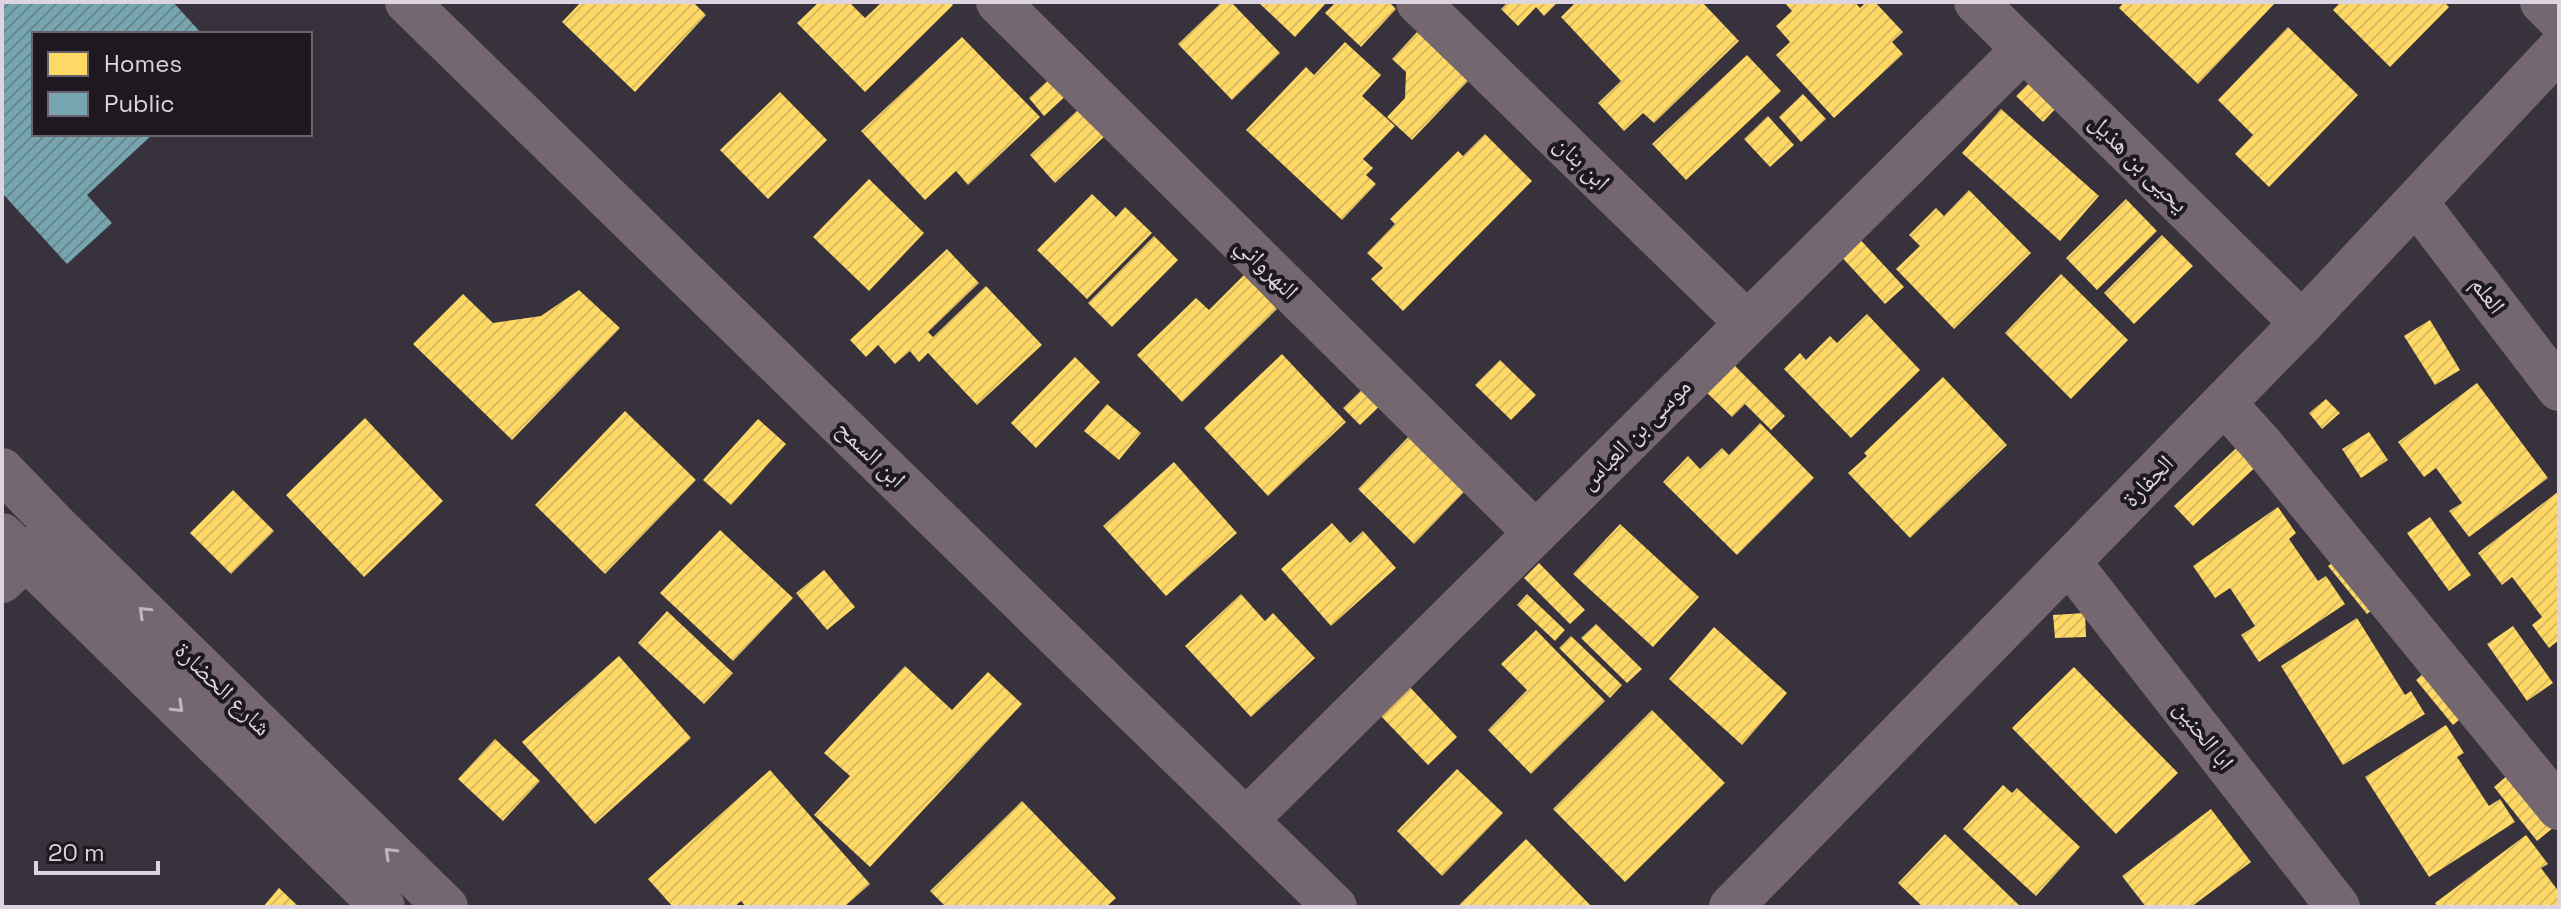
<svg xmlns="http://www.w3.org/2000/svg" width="2561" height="909" font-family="'Space Grotesk','Noto Naskh Arabic',sans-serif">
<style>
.homes{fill:url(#homes-hatch)}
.public{fill:url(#public-hatch)}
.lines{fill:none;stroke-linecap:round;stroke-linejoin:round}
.minor{stroke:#746770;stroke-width:44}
.tertiary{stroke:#746770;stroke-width:44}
.oneway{stroke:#bdb4bf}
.labels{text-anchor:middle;stroke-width:8;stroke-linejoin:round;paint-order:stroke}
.street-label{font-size:24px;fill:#dcd5e1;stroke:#1e1921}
</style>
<defs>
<pattern id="homes-hatch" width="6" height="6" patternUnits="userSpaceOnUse" patternTransform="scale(2)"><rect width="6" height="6" fill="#ffd966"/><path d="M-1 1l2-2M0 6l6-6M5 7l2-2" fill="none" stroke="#d9ba5f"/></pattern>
<pattern id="public-hatch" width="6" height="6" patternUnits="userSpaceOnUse" patternTransform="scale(2)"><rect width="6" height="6" fill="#76a5af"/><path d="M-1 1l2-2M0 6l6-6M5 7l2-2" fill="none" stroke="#66878f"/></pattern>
</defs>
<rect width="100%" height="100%" fill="#38323d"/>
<path class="homes" d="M581 2H693L706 15 635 92 562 22Z
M819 2H849L865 18 882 2H950L953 5 865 92 797 23Z
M1222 2H1231L1280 53 1232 100 1178 44Z
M1258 2H1327L1295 37Z
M1336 2H1389L1396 9 1361 47 1325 13Z
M1508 2H1558L1544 16 1536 7 1518 26 1501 9Z
M1576 2H1702L1739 41 1654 123 1643 113 1624 131 1598 103 1621 81 1561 17Z
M1784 2H1855L1860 8 1866 2H1875L1903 32 1892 42 1903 54 1834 118 1776 55 1790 42 1776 26 1792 11Z
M2124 2H2276L2198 84 2119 8Z
M2341 2H2444L2449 7 2390 67 2333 10Z
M2288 27 2358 95 2269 187 2235 154 2253 135 2218 100Z
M1417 32 1468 81 1412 140 1387 117 1405 98 1406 72 1392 59Z
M962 37 1040 117 968 185 956 171 925 200 861 131Z
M1345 42 1381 75 1362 96 1395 126 1363 159 1373 168 1366 175 1376 184 1342 220 1246 130 1306 67 1314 75Z
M1747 55 1781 91 1686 180 1652 144Z
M1054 75 1070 92 1044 116 1029 98Z
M2031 81 2058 106 2043 122 2016 96Z
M780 92 827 140 768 199 720 150Z
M1803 94 1826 119 1801 142 1779 117Z
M1082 106 1107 134 1055 183 1030 155Z
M2001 109 2099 196 2060 241 1962 153Z
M1768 116 1794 145 1770 167 1744 139Z
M1485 134 1532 181 1403 311 1371 279 1383 268 1367 253 1395 224 1390 219 1458 151 1463 156Z
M869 179 924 233 869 291 813 237Z
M1969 190 2031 253 1954 329 1896 269 1920 246 1909 235 1936 208 1944 216Z
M1092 194 1116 217 1125 207 1152 233 1087 299 1037 250Z
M2126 199 2157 231 2097 290 2066 258Z
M1856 235 1904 287 1885 304 1837 252Z
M2162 235 2193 266 2134 324 2104 293Z
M1154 236 1178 260 1112 327 1088 303Z
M947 249 979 283 928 332 933 337 986 286 1042 345 977 405 928 353 919 362 910 351 895 364 878 345 866 357 850 340Z
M2061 274 2128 340 2071 399 2005 333Z
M1244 275 1277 309 1182 402 1137 355 1196 298 1209 310Z
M579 290 620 328 512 440 413 344 463 294 493 323 541 316Z
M1867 314 1920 370 1851 438 1784 369 1800 353 1806 360 1830 336 1837 343Z
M2430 320 2460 370 2435 385 2404 336Z
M1282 354 1346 422 1268 496 1204 428Z
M1075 357 1100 382 1036 448 1011 423Z
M1500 360 1536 395 1511 420 1475 385Z
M1729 360 1785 416 1771 430 1745 404 1732 417 1701 387Z
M1943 377 2007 445 1910 538 1848 473 1867 456 1864 453Z
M1373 379 1389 397 1360 425 1343 408Z
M2477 383 2548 478 2469 537 2449 511 2462 503 2436 468 2424 477 2398 442Z
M2326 399 2340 413 2322 429 2309 413Z
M1107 404 1141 433 1119 460 1084 431Z
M625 411 696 480 605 574 535 505Z
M365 418 443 501 364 577 286 495Z
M758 419 786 444 731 505 703 480Z
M1760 423 1814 478 1737 555 1663 482 1688 456 1700 469 1722 448 1729 455Z
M1414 431 1464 492 1414 544 1358 489Z
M2369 432 2388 460 2361 478 2342 449Z
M2246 439 2264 459 2193 526 2174 506Z
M1174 462 1237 533 1166 596 1103 526Z
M233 490 274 531 231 574 190 533Z
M2559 491V640L2549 648 2532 625 2542 617 2512 577 2502 585 2478 553Z
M2278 507 2296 533 2289 539 2318 581 2326 576 2345 604 2259 662 2241 635 2255 626 2230 588 2215 598 2193 566Z
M2430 517 2471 575 2449 591 2407 533Z
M1332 523 1350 543 1363 531 1396 568 1331 626 1281 569Z
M1620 524 1699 597 1653 647 1573 574Z
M720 530 793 598 733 661 660 593Z
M2347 552 2385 599 2367 614 2328 566Z
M1539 563 1585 610 1570 624 1524 578Z
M824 570 855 607 827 630 796 593Z
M1241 594 1265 621 1273 613 1315 658 1251 717 1185 646Z
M1527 594 1565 630 1555 641 1517 605Z
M667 611 733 673 704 704 638 643Z
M2085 613 2086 637 2055 638 2053 615Z
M2357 618 2405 695 2411 691 2425 714 2343 765 2281 666Z
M1596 624 1642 669 1627 683 1581 638Z
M2513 626 2553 683 2527 701 2487 644Z
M1714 627 1787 693 1742 745 1669 679Z
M1536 630 1605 701 1531 774 1488 730 1527 690 1501 664Z
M1571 636 1622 685 1610 698 1559 648Z
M619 656 691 738 595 824 522 742Z
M2434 664 2472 709 2453 725 2416 680Z
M905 666 952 710 988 672 1022 704 870 867 814 815 850 776 824 753Z
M2074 667 2178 773 2116 834 2012 728Z
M1407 684 1457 737 1428 765 1378 713Z
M1652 710 1725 783 1625 882 1553 809Z
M2446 725 2464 753 2457 757 2489 806 2500 799 2515 822 2429 877 2365 777Z
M495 739 540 781 503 821 458 779Z
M2516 768 2559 823 2537 841 2494 787Z
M1457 769 1503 813 1442 876 1397 831Z
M770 770 870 884 844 907H746L741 901 734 907H673L648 879Z
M2003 785 2012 793 2017 788 2080 847 2036 896 1963 829Z
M1022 801 1116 898 1106 907H946L930 891Z
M2211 809 2251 862 2191 907H2146L2122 876Z
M1945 834 2021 907H1923L1898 883Z
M2526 835 2548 864 2541 868 2559 892V907H2438L2435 903Z
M1526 839 1592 907H1457Z
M279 888 299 907H263Z"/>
<path class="public" d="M2 2H173L202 34H34V134H153L87 195 112 223 67 264 2 193Z"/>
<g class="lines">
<path class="minor" d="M407 2 1335 907
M998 2 1536 533
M1418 2 1747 323
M1976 2 2302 323
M2542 2 2559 19
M2416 202 2559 389
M2224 403 2262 445 2559 808
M2069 562 2338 907
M2 581 52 533
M1246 820 2024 49
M1731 907 2302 323 2559 49"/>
<path class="tertiary" d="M2 470 58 528 446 907
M2 535 383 907"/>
</g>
<defs><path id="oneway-chevron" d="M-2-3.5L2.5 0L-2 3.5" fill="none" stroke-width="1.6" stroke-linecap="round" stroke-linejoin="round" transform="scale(2)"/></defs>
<g class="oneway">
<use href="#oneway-chevron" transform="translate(144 612) rotate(-136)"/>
<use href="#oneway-chevron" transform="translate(178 707) rotate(44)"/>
<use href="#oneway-chevron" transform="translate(390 853) rotate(-136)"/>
</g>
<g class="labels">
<g class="street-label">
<text transform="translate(1582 163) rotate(44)" y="8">ابن بنان</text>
<text transform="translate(2139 163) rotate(45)" y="8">يحيى بن هذيل</text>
<text transform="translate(1267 268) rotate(45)" y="8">النهرواني</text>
<text transform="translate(2488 295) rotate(53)" y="8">العلم</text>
<text transform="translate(1635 434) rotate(-45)" y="8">موسى بن العباس</text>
<text transform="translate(871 454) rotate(44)" y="8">ابن السمح</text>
<text transform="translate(2148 481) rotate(-46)" y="8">الجفارة</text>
<text transform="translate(223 689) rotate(44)" y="8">شارع الحضارة</text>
<text transform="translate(2204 735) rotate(52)" y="8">ابا الحنين</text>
</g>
</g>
<rect width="2561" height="909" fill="none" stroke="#dcd5e1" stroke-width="8"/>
<rect x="32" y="32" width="280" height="104" fill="#1e1921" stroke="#6a646e" stroke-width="2"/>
<rect x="48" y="52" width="40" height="24" fill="#ffd966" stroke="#6a646e" stroke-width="2"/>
<text x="104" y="72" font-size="24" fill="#dcd5e1">Homes</text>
<rect x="48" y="92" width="40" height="24" fill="#76a5af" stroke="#6a646e" stroke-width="2"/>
<text x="104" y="112" font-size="24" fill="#dcd5e1">Public</text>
<path d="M36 861v12h122v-12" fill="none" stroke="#dcd5e1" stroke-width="4"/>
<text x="48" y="861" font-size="24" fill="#dcd5e1" stroke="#1e1921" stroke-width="6" paint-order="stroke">20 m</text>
</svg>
